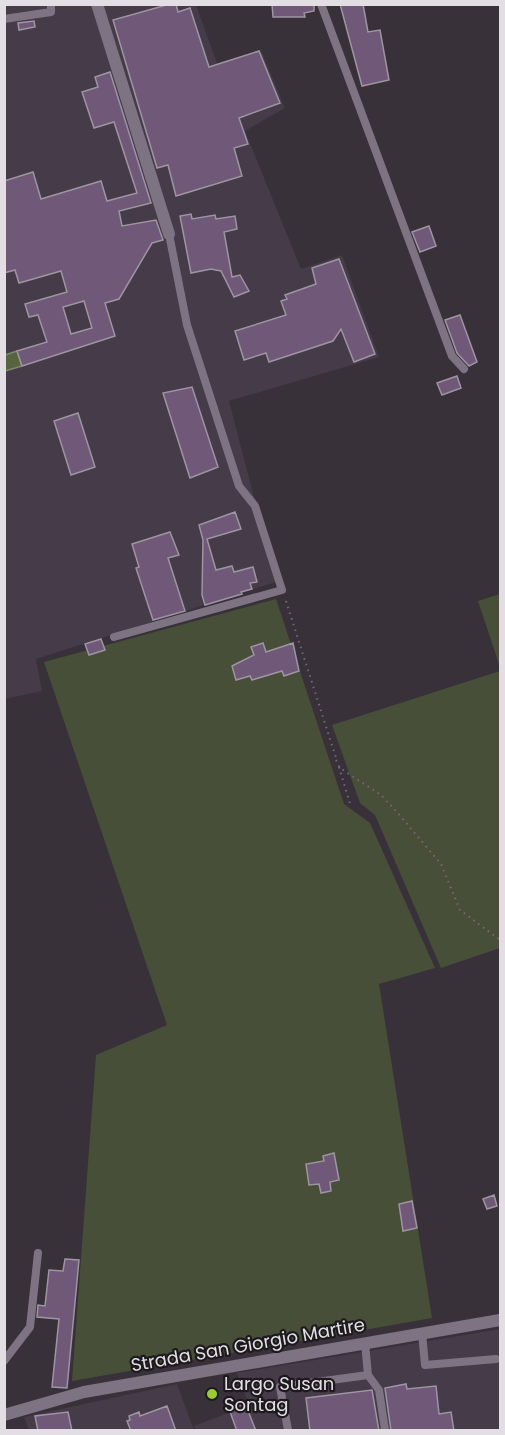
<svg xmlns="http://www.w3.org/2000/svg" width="505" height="1435" font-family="Poppins,sans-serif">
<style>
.built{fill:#453b49}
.green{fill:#474f39}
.water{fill:#56643f;stroke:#808970;stroke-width:1.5}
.building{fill:#705879;stroke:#9d95a0;stroke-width:1.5;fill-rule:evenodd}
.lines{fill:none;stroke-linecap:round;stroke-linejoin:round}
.path{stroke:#716b73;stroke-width:2;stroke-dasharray:1.5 4.5;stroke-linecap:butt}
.service{stroke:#7e7382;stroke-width:8}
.minor{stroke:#7e7382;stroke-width:12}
.poi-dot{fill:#9cca31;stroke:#1d1a1e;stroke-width:2}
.labels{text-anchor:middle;stroke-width:4.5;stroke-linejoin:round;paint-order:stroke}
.street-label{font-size:18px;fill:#e2dee4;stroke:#1d1a1e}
.poi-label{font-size:18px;fill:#e2dee4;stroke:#1d1a1e;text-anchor:start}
</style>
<rect width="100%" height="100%" fill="#38313a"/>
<path class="built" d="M4 5H196L217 63 261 50 285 108 245 131 301 269 342 255 379 357 229 401 276 582 36 659 42 691 5 699Z
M500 1329V1430H196L194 1426 249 1405 237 1373Z
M177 1384 194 1430H29L24 1417Z"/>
<path class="green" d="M500 594V667L478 601Z
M276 599 344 804 370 823 435 968 379 984 432 1318 72 1381 96 1055 167 1025 44 662Z
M500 671V948L441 968 375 815 360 803 332 725Z"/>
<path class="water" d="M17 351 22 366 5 371V355Z"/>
<path class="building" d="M170 4H176L178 12 190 8 209 67 259 51 280 103 239 118 248 144 234 148 242 176 176 196 168 165 157 168 113 20Z
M272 4H314V11L304 13 305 17H273Z
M340 4H363L368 32 380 30 389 80 362 86Z
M34 21 35 27 19 30 18 23Z
M110 72 151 203 119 211 122 226 156 220 163 240 152 243 119 299 105 303 115 336 22 366 17 351 47 342 38 315 29 317 25 304 67 292 61 271 19 283 15 270 4 273V181L33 172 41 199 101 181 107 201 137 193 114 122 94 128 82 92 98 87 95 77ZM84 301 92 328 71 334 63 307Z
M191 214 192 219 215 215 216 219 235 216 237 229 224 232 232 277 240 275 249 291 234 297 221 271 211 269 191 273 180 216Z
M429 226 436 246 420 252 412 232Z
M339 259 375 354 354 362 341 329 333 341 269 362 266 353 244 360 235 331 286 315 281 301 287 299 285 295 316 284 312 268Z
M460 315 477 362 469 366 457 353 445 320Z
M457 376 461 388 442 395 437 383Z
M192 387 218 467 190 478 163 393Z
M78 413 95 467 71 475 54 421Z
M235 512 241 529 207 539 216 570 232 566 234 572 253 567 257 582 250 583 252 589 241 592 242 594 205 605 202 595 203 540 199 525Z
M170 532 179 555 168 558 185 611 153 620 136 568 139 567 132 544Z
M101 639 105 650 89 655 85 644Z
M263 643 266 652 293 643 299 671 284 676 282 671 252 680 250 676 236 680 232 666 254 655 251 647Z
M334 1153 339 1180 330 1182 331 1191 321 1193 319 1184 309 1185 306 1164 324 1161 323 1156Z
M494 1195 497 1206 487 1209 483 1199Z
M412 1201 417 1228 403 1231 399 1204Z
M65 1259 79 1260 67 1388 52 1387 59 1319 37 1317 38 1305 45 1306 49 1270 63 1271Z
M406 1384 407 1389 436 1386 439 1414 451 1412 454 1431H391L385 1388Z
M372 1390 379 1431H310L306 1398Z
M245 1403 256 1431H237L229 1409Z
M167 1406 176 1431H131L127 1421 130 1420 129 1416 139 1412 140 1416Z
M68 1412 72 1431H38L35 1416Z"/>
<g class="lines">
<path class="path" d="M286 601 337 761
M336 760 340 768 381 795 396 811 441 864 460 910 500 940
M339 767 351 807
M228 1398 237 1422"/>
<path class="service" d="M321 4 452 356 464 369
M4 19 51 12V4
M114 637 282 590 255 506 239 486 187 325 169 234
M422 1333 425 1365 496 1359
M365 1343 368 1375 379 1390 385 1430
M4 1361 30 1327 38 1253
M288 1430 280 1387 368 1375"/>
<path class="minor" d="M97 4 169 234
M4 1415 84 1392 500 1320"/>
</g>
<circle class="poi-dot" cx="212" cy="1394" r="6"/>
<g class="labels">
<g class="street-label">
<text transform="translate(248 1345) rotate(-10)" y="6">Strada San Giorgio Martire</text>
</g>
<g class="poi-label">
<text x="224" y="1390">Largo Susan<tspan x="224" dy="21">Sontag</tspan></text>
</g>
</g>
<rect width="505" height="1435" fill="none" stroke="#e2dee4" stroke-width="12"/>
</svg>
